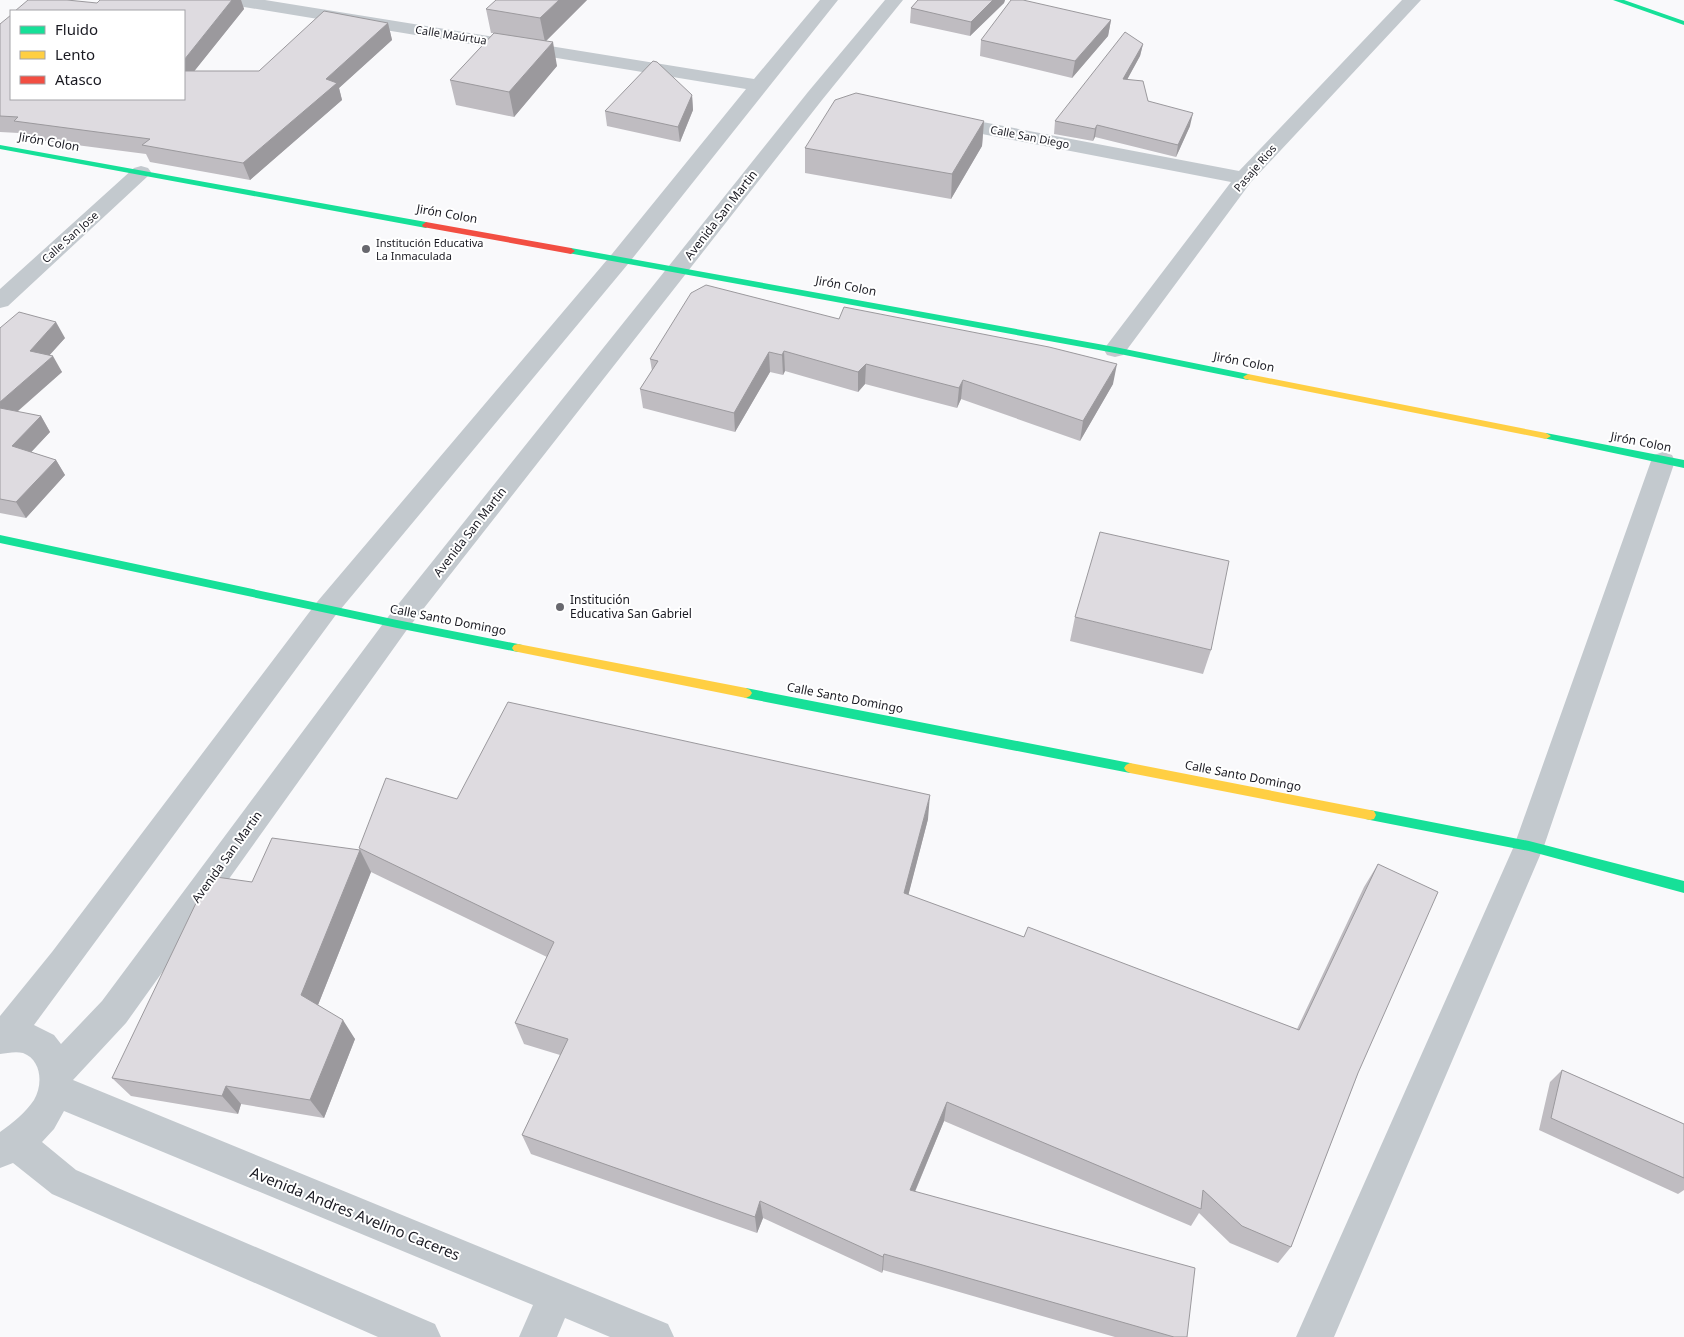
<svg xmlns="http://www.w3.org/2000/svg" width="1684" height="1337" font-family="'Noto Sans',sans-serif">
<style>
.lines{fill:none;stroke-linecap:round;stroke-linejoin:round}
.street{fill:#c3c9ce;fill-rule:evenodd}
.fast{fill:#16e098;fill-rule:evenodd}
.slow{fill:#ffcf43;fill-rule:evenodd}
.jam{fill:#f24e42;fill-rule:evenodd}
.wall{fill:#bfbcc1}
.shaded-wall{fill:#9b999d}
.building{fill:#dedbe0;stroke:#9b999d}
.poi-dot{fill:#68686e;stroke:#fff;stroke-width:2}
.labels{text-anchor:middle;stroke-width:4;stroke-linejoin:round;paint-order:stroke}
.far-street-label{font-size:11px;fill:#1a1a22;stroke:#fff}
.far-poi-label{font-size:11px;fill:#1a1a22;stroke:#fff;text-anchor:start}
.street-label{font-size:12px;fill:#1a1a22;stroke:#fff}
.poi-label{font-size:12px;fill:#1a1a22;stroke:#fff;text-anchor:start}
.near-street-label{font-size:15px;fill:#1a1a22;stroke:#fff}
</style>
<rect width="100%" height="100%" fill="#f9f9fb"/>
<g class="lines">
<path class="street" d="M223 0H265L754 79 820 0H838L628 264 335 616 34 1025 54 1035 61 1044 102 1001 388 617 808 92 885 0H903L822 100 406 631 126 1023 73 1080 668 1324 674 1337H610L565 1318 557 1337H519L533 1305 64 1111 54 1129 42 1142 76 1170 435 1324 441 1337H378L52 1194 13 1163 0 1168V1132C13 1123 25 1113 34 1100 43 1085 42 1060 23 1053 16 1051 7 1053 0 1054V1016L52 952 317 602 612 254 746 89 232 5 226 4Z
M1402 0H1421L1251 182 1123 355 1115 357 1107 355 1104 350 1107 345 1231 182 946 127 939 125 936 121 939 117 946 115 1239 171Z
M141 166 148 168 151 172 148 176 8 306 0 308V289L134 168Z
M1663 452 1672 455 1675 461 1544 846 1334 1337H1296L1514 846 1651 461 1654 455Z"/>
<path class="fast" d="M1613 0H1624L1684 21V25Z
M0 145 426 222 430 225 426 228 0 149Z
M571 248 1115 347 1248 374 1253 377 1248 380 1115 353 568 253 567 251Z
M1546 433 1684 460V468L1543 438 1541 436 1543 434Z
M0 535 397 620 518 644 522 645 524 648 522 651 518 652 397 628 0 543Z
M746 688 1130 763 1134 765 1136 768 1134 771 1130 773 746 698 742 696 740 693 742 690Z
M1370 810 1529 841 1684 881V893L1529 851 1370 820 1366 819 1364 815 1366 811Z"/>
<path class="slow" d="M1248 374 1546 433 1551 436 1546 439 1245 379 1243 377Z
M518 644 746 688 750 690 752 693 750 696 746 698 518 652 514 651 512 648 514 645Z
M1130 763 1370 810 1374 811 1376 815 1374 819 1370 820 1130 773 1126 771 1124 768 1126 765Z"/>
<path class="jam" d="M426 222 571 248 575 251 571 254 423 227 422 225Z"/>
</g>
<path class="wall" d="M100 0H241L244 9 194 71H259L388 23 392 40 339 88 342 100 250 180 150 162 146 154 22 138 19 133 0 132V24L97 3Z
M587 0 546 41 557 66 514 117 456 105 450 80 494 33H491L486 9Z
M918 0H1005L1004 3 970 36 910 23 911 8Z
M1111 20 1108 36 1072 78 980 56 981 40Z
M1143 44 1140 56 1127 79 1148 101 1190 126 1176 157 1095 137 1093 141 1054 134 1055 121Z
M692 95 693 110 680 142 607 126 605 111Z
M984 121 982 146 951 199 805 173V148Z
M839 319 1113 384 1080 441 961 399 957 408 865 384 858 392 785 371 783 375 770 372 735 432 643 408 640 389 652 371 650 359Z
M0 328 65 338 49 355 62 372 17 412 41 416 50 432 31 452 56 460 65 475 26 518 0 513Z
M1075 617 1211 650 1203 674 1070 641Z
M457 799 928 819 908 895 1024 937 1297 1029 1364 887 1378 864 1358 1073 1291 1247 1278 1263 1230 1243 1199 1213 1191 1226 944 1121 915 1192 1187 1337H1115L883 1270 882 1273 763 1218 757 1233 531 1154 522 1135 560 1055 524 1044 515 1023 547 957 371 872 318 1005 355 1039 324 1118 241 1104 238 1114 131 1096 112 1078 252 882 360 850 359 848Z
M1562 1070 1684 1124V1190L1678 1194 1539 1130 1550 1082Z"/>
<path class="shaded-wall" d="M232 0H241L244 9 184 84V60Z
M559 0H587L545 42 540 18Z
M993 0H1005L1004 3 970 36 971 22Z
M1111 20 1108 36 1072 78 1075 61Z
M388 23 392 40 339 88 342 100 250 180 243 163 326 79Z
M553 42 557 66 514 117 509 92Z
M1143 44 1140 56 1121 91 1123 79Z
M692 95 693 110 680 142 678 127Z
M1193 113 1190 126 1176 157 1178 145Z
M984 121 982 146 951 199 952 174Z
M1097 125 1095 137 1093 141 1095 129Z
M56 322 65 338 39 367 30 351Z
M784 351 785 371 783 375 782 355Z
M769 352 770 372 735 432 734 413Z
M53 356 62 372 4 423 0 417V402Z
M866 364 865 384 858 392V372Z
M1117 364 1113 384 1080 441 1083 421Z
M963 380 961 399 957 408 959 388Z
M41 416 50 432 22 462 12 446Z
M56 460 65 475 26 518 16 502Z
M930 795 928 819 903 916 904 893Z
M360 850 371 872 314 1015 301 995Z
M343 1020 355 1039 324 1118 310 1100Z
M226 1086 241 1104 238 1114 222 1096Z
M947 1102 944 1121 908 1208 910 1190Z
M760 1201 763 1218 757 1233 755 1217Z
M884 1254 883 1270 882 1273 883 1257Z"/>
<path class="building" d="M28 0H67L97 3 100 0H232L184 60V11H15Z
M496 0H559L540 18 486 9Z
M918 0H993L971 22 911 8Z
M1011 0H1023L1111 20 1075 61 981 40Z
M324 11 388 23 326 79 337 83 243 163 142 145 150 139 14 121 18 117 0 116V24L11 15V99H184V71H259Z
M1125 32 1143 44 1123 79 1143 81 1148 101 1193 113 1178 145 1097 125 1095 129 1055 121Z
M494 33 553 42 509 92 450 80Z
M653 61 657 62 692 95 678 127 605 111Z
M856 93 984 121 952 174 805 148 835 100Z
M706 285 839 319 844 307 1049 347 1117 364 1083 421 963 380 959 388 866 364 858 372 784 351 782 355 769 352 734 413 640 389 658 361 650 359 691 293Z
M19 312 56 322 30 351 53 356 0 402V328Z
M0 408 41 416 12 446 56 460 16 502 0 499Z
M1100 532 1229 561 1211 650 1075 617Z
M508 702 930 795 904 893 1024 937 1028 927 1299 1030 1378 864 1438 892 1358 1073 1291 1247 1242 1226 1203 1190 1201 1209 947 1102 910 1190 1195 1268 1187 1337H1174L884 1254 883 1257 760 1201 755 1217 522 1135 568 1039 515 1023 554 942 359 848 386 778 457 799Z
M272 838 360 850 301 995 343 1020 310 1100 226 1086 222 1096 112 1078 209 876 252 882Z
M1562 1070 1684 1124V1178L1551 1118Z"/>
<g class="poi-dot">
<circle cx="366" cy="249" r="5"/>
<circle cx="560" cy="607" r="5"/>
</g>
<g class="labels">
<g class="far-street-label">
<text transform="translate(451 35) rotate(9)" y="4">Calle Maúrtua</text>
<text transform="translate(1030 137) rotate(11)" y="4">Calle San Diego</text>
<text transform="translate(1255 168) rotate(-49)" y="4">Pasaje Rios</text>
<text transform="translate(70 237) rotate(-42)" y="4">Calle San Jose</text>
</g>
<g class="far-poi-label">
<text x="376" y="247">Institución Educativa<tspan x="376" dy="13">La Inmaculada</tspan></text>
</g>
<g class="street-label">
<text transform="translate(49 142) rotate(10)" y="4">Jirón Colon</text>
<text transform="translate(447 214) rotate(10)" y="4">Jirón Colon</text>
<text transform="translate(721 215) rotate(-52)" y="4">Avenida San Martin</text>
<text transform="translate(846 286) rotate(11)" y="4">Jirón Colon</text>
<text transform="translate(1244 362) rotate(11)" y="4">Jirón Colon</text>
<text transform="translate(1641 442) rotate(11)" y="4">Jirón Colon</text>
<text transform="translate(470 532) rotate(-52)" y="4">Avenida San Martin</text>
<text transform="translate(448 620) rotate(11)" y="4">Calle Santo Domingo</text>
<text transform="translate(845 698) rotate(11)" y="4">Calle Santo Domingo</text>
<text transform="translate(1243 776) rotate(11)" y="4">Calle Santo Domingo</text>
<text transform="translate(227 857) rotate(-54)" y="4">Avenida San Martin</text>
</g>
<g class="poi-label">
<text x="570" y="604">Institución<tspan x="570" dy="14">Educativa San Gabriel</tspan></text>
</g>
<g class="near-street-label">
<text transform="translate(355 1214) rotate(22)" y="5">Avenida Andres Avelino Caceres</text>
</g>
</g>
<rect x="10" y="10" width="175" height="90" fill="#ffffff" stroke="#a3a3a7"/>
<rect x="20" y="26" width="25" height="8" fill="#16e098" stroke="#a3a3a7"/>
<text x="55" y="35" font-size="15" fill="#1a1a22">Fluido</text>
<rect x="20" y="51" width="25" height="8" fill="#ffcf43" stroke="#a3a3a7"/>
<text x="55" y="60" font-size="15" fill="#1a1a22">Lento</text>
<rect x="20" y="76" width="25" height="8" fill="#f24e42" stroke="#a3a3a7"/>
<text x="55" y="85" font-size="15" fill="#1a1a22">Atasco</text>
</svg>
